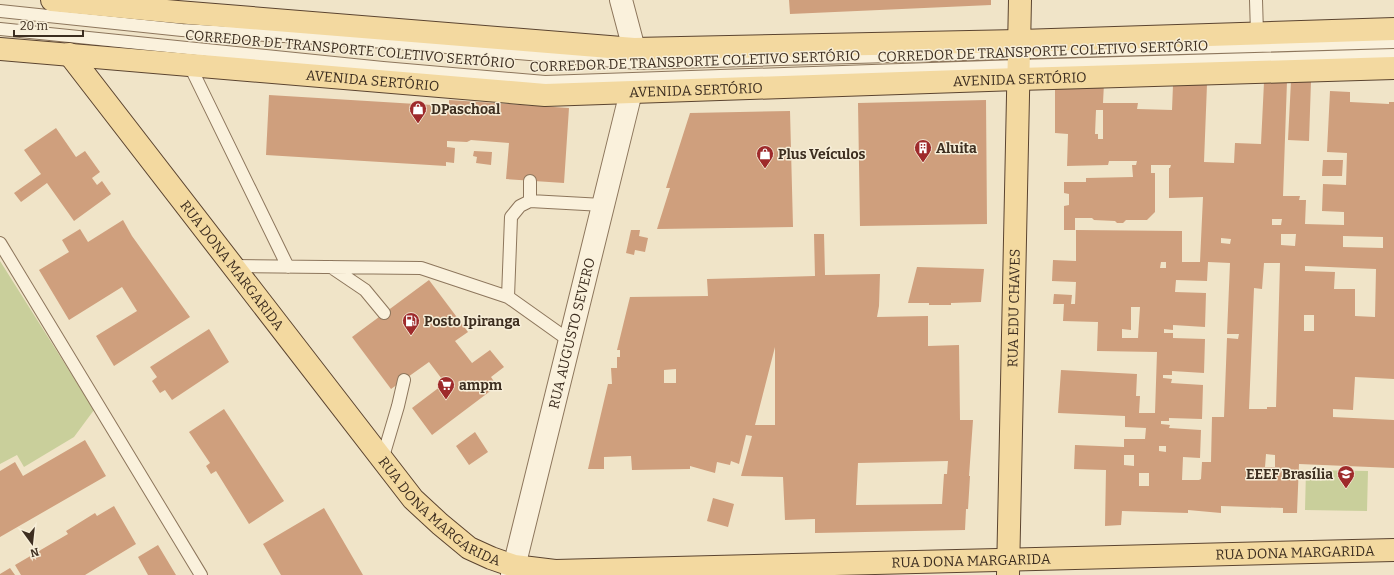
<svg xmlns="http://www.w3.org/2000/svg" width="1394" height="575" font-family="Bitter,serif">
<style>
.green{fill:#c9cf9b}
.building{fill:#cf9f7d;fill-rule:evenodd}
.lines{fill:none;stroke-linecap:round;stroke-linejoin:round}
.service-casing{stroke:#8d765c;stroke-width:14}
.minor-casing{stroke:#8d765c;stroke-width:24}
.primary-casing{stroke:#5b4430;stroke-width:24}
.service{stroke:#faf1dc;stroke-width:12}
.minor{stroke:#faf1dc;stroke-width:22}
.primary{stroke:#f3d9a0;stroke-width:22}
.labels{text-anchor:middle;stroke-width:3;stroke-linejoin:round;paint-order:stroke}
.street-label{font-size:14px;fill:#3d2e20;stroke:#f7eed8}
.poi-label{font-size:14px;font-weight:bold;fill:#3d2e20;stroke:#f7eed8;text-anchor:start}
</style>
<rect width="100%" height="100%" fill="#f0e4c8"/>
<path class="green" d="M0 261 94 410 74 437 24 467 17 455 0 464Z
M1306 470 1368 471 1367 511 1305 510Z"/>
<path class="building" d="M789 0H991V5L790 14Z
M1274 80 1287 81 1283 196H1300L1299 200H1306L1305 224 1344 225V212L1322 211 1323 184 1346 185 1347 153 1327 152 1330 91 1350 92V102L1389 104V102H1394V379L1355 377 1353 410 1333 409V417L1394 420V468L1299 464 1297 513H1283V508L1221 506V513L1188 510V513L1122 511 1121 525 1105 526 1106 470 1074 469 1075 445 1124 447V439H1145L1146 428 1125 427V416L1058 413 1061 370 1137 374 1136 396H1140L1139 413H1155L1157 352 1097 351 1098 322 1063 321 1064 304H1053L1054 294 1072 295 1071 304H1075L1076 282 1052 281 1053 260 1076 261V230L1182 231V262H1200L1203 197 1169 198V168H1170L1171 165H1151V173H1155V212L1147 220H1126L1123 223H1117L1115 221 1094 220 1092 218H1075V230H1064V206L1069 205V194L1064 193V182H1086V178L1133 177 1132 165H1136L1137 161H1109L1108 165 1067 166 1068 134 1055 133V82L1104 83 1103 103H1138L1137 109 1172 110 1173 85 1207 84 1204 162 1234 163 1235 143 1261 144 1264 82 1275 83ZM1096 110H1103V139H1098V134H1095ZM1272 219H1282L1281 225H1272ZM1281 234H1296L1295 246 1281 245ZM1343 236 1383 237V248L1343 247ZM1221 238 1231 239 1230 244 1221 243ZM1161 262H1166V268H1160ZM1208 262 1230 263 1227 334H1239L1238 339 1227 338 1224 417H1212L1211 462H1202L1201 479 1199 480H1182L1183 457 1200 458 1201 430 1169 428 1170 425 1161 424V421H1169V418L1202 419 1203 385 1171 383 1172 379 1163 378V375H1172V371L1204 373 1205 339 1173 338V333H1164V329L1173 330V325L1205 327 1206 293 1175 292 1176 280 1207 281ZM1264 263H1280L1276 407H1267V409H1249L1254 288 1262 289ZM1305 266 1376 269 1375 317 1355 316V289H1334L1335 272 1305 271ZM1131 307H1140L1138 338H1122V329L1131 330ZM1304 315H1314V331H1304ZM1159 446H1166V452L1159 451ZM1266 454 1275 455V467H1265ZM1124 455H1134V466L1124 465ZM1139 473H1149V486H1139Z
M1291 81H1311L1309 141 1288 140Z
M269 95 449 106V100L569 108 564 183 506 179 509 143 471 140 467 142 447 141V147L455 148 454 163 446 162V166L266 155Z
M986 100 987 224 860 226 858 103Z
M790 111 793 227 657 229 670 188H666L690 113Z
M56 128 76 157 85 151 100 172 92 178 97 185 102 181 111 194 74 221 47 183 21 202 14 193 41 174 24 150Z
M474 151 492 152 491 165 476 163 477 157 473 156Z
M1323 160H1343L1342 176H1322Z
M123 220 132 236 190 317 114 366 96 336 137 311 122 287 69 320 39 270 69 252 62 240 80 229 88 242Z
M631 230H640L639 236 648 238 645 252 635 250 634 255 626 253Z
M814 234H824L825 275 880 274 879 306 877 317 928 316V346L959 345 960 420H973L969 476H970L968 509H966L965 530 815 533V519L785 520 783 477 741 476 752 436 746 435 739 464 731 461 730 465 717 462 715 473 690 466V469L632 470 631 456 604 457V469H588L608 384H612L611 368H617V357H620V350H617L630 297 708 296 707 279 815 276ZM775 347V425H755ZM676 369V383H664V370ZM948 461 947 474H944L942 504 856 505 858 463Z
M917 267 984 269 981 302 951 303V305H929V303H908Z
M429 280 468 332 455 341 472 363 490 350 504 367 491 377 497 386 432 435 412 408 445 383 429 362 391 389 352 337Z
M209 329 229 362 172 400 165 390 160 393 152 381 157 377 150 367Z
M224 409 284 501 249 524 216 471 211 474 206 466 210 463 189 432Z
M475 432 488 452 469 465 456 446Z
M85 440 106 476 0 537V471L15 462 23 476Z
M713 498 734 504 728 527 707 521Z
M114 506 136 544 85 575H21L15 565 68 534 66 531 95 513 97 516Z
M324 508 363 575H281L263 544Z
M158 545 176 575H148L138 557Z
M10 568 15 575H0V574Z"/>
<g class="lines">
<defs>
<path id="service" d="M1256 0 1257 33
M0 11 182 30 386 42 638 63 1394 42
M0 29 383 68 545 82 1019 66 1394 55
M189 64 288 267
M530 201V181
M0 243 201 575
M233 266 421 268 508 297 570 341
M331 267 365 290 384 313
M508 297 511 217 520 206 530 201 603 205
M382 460 398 406 404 380"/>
<g id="minor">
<path d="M621 0 634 49"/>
<path id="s1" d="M512 575 631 92"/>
</g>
<g id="primary">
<path d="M52 0 177 12 634 49 1020 41 1394 29"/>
<path id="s2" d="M0 49 545 95 1019 79 1394 68"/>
<path id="s3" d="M69 54 413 499 440 524 469 548 491 558 514 566 555 571 1394 550"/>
<path id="s4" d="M1008 575 1020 0"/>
</g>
</defs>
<use href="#service" class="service-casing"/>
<use href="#minor" class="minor-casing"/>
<use href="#primary" class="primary-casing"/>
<use href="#service" class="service"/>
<use href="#minor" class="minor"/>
<use href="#primary" class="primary"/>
</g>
<defs>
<symbol id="shop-pin" viewBox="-11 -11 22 30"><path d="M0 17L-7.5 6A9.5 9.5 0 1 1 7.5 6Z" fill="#9e2a2b" stroke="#f7eed8"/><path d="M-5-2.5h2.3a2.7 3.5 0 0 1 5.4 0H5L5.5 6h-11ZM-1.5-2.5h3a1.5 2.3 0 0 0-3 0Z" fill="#fff"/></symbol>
<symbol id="building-pin" viewBox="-11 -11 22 30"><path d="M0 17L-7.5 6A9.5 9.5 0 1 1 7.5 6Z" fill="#9e2a2b" stroke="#f7eed8"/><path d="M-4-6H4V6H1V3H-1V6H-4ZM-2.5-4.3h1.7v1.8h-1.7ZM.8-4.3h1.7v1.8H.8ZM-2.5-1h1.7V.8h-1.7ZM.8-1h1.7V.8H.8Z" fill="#fff"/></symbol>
<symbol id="fuel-pin" viewBox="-11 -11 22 30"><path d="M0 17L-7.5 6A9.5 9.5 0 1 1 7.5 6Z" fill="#9e2a2b" stroke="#f7eed8"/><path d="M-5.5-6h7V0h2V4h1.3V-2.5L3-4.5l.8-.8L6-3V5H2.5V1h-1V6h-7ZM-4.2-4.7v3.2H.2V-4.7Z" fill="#fff"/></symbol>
<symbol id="supermarket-pin" viewBox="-11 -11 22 30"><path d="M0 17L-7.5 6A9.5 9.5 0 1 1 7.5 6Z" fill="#9e2a2b" stroke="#f7eed8"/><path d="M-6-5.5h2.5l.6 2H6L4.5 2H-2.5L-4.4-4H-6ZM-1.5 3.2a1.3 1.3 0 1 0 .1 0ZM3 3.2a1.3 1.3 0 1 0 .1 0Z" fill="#fff"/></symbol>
<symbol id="school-pin" viewBox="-11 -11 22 30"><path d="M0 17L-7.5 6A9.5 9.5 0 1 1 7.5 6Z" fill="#9e2a2b" stroke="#f7eed8"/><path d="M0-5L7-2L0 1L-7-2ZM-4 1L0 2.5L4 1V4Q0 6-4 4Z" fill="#fff"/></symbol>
</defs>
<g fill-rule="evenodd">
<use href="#shop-pin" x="408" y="99" width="20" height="27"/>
<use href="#building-pin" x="913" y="138" width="20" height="27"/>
<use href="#shop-pin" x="755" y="144" width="20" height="27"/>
<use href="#fuel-pin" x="401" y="311" width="20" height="27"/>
<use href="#supermarket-pin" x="436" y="375" width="20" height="27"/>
<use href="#school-pin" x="1336" y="464" width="20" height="27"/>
</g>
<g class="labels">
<g class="street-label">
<text transform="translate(350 49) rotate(5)" y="5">CORREDOR DE TRANSPORTE COLETIVO SERTÓRIO</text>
<text transform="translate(1043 51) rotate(-2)" y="5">CORREDOR DE TRANSPORTE COLETIVO SERTÓRIO</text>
<text transform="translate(695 61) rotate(-2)" y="5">CORREDOR DE TRANSPORTE COLETIVO SERTÓRIO</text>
<text dy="5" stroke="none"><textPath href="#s2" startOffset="1022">AVENIDA SERTÓRIO</textPath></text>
<text dy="5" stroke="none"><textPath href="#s2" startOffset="374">AVENIDA SERTÓRIO</textPath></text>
<text dy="5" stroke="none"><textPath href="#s2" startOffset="698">AVENIDA SERTÓRIO</textPath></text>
<text dy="5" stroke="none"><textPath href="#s3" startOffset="267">RUA DONA MARGARIDA</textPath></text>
<text dy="5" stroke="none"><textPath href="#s4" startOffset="267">RUA EDU CHAVES</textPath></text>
<text dy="5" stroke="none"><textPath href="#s1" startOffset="249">RUA AUGUSTO SEVERO</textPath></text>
<text dy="5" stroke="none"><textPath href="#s3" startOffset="591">RUA DONA MARGARIDA</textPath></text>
<text dy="5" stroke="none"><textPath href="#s3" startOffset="1467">RUA DONA MARGARIDA</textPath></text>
<text dy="5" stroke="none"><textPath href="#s3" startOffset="1143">RUA DONA MARGARIDA</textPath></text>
</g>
<g class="poi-label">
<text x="431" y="114">DPaschoal</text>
<text x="936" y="153">Aluita</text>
<text x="778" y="159">Plus Veículos</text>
<text x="424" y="326">Posto Ipiranga</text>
<text x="459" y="390">ampm</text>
<text x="1333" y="479" text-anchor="end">EEEF Brasília</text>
</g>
</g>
<g transform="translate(32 543) rotate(165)" stroke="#f7eed8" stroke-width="3" paint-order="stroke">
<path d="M0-3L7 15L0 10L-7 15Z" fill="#3d2e20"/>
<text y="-6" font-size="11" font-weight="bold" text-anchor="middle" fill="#3d2e20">N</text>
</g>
<path d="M14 30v6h69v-6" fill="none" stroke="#3d2e20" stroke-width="2"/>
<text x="20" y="30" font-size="12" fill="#3d2e20" stroke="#f7eed8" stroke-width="3" paint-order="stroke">20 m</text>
</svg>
